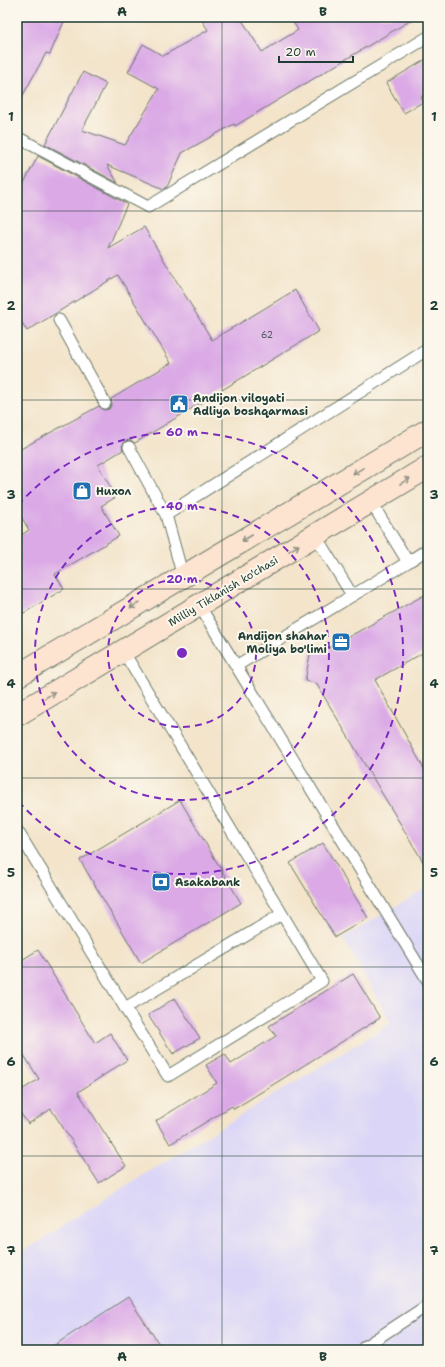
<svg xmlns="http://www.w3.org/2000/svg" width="445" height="1367" font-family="'Shantell Sans',sans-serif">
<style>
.built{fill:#dbd6f7}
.building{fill:#daa9e6}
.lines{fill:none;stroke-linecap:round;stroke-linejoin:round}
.service-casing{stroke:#697768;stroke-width:13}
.secondary-casing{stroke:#697768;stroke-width:24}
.service{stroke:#fff;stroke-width:11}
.secondary{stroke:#fde4d1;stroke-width:22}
.oneway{stroke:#8e9082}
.grid{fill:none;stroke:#1f3d34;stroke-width:1;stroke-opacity:0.55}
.ring{fill:none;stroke:#7b2cbf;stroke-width:2;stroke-dasharray:7 5}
.labels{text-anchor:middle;stroke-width:4;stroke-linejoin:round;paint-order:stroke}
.number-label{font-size:9px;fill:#4e5860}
.poi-label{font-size:11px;font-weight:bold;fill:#1f3d34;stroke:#fbf7ec;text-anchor:start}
.street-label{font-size:11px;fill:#1f3d34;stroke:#fbf7ec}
.centre{fill:#7b2cbf;stroke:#fbf7ec;stroke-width:2}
.ring-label{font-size:12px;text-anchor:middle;font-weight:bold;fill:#7b2cbf;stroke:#fbf7ec;stroke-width:4;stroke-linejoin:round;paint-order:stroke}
.neatline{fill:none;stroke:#1f3d34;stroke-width:1.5}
.grid-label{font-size:13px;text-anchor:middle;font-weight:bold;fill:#1f3d34}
</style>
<rect width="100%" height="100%" fill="#fbf7ec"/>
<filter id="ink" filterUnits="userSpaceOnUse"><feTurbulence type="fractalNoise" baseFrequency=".025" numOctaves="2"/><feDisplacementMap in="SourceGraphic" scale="8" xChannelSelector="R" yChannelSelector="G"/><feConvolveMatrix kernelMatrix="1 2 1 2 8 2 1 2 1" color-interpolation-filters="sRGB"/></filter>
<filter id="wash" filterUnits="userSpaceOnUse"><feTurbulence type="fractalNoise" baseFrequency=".012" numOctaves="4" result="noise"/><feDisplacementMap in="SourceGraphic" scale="16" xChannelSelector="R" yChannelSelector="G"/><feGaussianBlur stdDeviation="0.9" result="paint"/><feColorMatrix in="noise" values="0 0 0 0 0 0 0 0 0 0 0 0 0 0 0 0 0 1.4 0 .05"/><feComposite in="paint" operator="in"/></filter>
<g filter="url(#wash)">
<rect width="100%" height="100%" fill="#f3e4ca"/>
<path class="built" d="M428 887V1350H17V1256L93 1206 391 1023 343 938Z"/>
<g id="blocks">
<path class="building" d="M17 17H66L50 54 46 53 17 106Z
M200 17H240L262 52 298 30 290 17H416L235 126 234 124 182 153 167 187 164 189 107 165 118 183 45 144 83 72 106 84 82 130 125 145 159 89 128 72 143 44 163 56 208 30Z
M428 58V93L421 97 423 102 404 113 386 83Z
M38 156 127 204 108 248 144 227 212 340 295 290 319 331 135 443 130 440 125 441 122 446 123 450 98 465 116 497 101 506 119 536 55 574 64 589 17 617V538L29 530 17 509V451L99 406 104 410 109 409 112 404 111 399 171 363 118 275 27 331 17 315V196Z
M428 593V650L375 680 428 776V870L316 683 305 681 311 649 323 651Z
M180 800 241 903 141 963 80 860Z
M323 843 368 918 335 937 290 863Z
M38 950 95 1043 110 1033 127 1060 78 1092 126 1166 99 1183 51 1109 28 1124 17 1108V1093L39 1079 17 1044V963Z
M353 974 380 1018 234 1109 232 1106 170 1144 156 1121 217 1083 206 1065 225 1054 231 1064 276 1036 269 1026Z
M175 998 200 1038 173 1054 148 1015Z
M128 1297 163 1350H47Z"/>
</g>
</g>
<g filter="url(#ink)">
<use href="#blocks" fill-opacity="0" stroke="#697768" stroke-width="1"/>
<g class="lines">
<defs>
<path id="service" d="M17 137 148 207 428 37
M59 320 105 403
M129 447 166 515
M315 535 352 595
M408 562 428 549
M183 577 166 515 428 349
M199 605 428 981
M236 666 408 562 371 502
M17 830 125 1008 282 914 123 651
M125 1008 168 1076 322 981 282 914
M364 1350V1347L428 1305"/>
<path id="secondary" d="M17 676 428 430
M17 715 428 467"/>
</defs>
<use href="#service" class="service-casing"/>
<use href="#secondary" class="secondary-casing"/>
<use href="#service" class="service"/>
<use href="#secondary" class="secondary"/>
</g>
<defs><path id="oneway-shaft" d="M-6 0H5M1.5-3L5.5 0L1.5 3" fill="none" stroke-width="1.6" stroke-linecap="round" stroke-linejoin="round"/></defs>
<g class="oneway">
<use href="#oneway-shaft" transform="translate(358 471) rotate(149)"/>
<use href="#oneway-shaft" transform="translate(405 481) rotate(-31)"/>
<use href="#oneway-shaft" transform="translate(247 538) rotate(149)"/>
<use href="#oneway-shaft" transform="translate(294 548) rotate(-31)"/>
<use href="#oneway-shaft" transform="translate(135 605) rotate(149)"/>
<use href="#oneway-shaft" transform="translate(50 695) rotate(-31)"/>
</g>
</g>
<path class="grid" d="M222 17V1350M17 211H428M17 400H428M17 589H428M17 778H428M17 967H428M17 1156H428"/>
<g class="ring">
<circle cx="182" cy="653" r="74"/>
<circle cx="182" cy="653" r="147"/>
<path d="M18 505A221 221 0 1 1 18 801"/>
</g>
<defs>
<symbol id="civic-square" viewBox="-11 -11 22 22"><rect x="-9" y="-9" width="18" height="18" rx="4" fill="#1f6fb2" stroke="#fbf7ec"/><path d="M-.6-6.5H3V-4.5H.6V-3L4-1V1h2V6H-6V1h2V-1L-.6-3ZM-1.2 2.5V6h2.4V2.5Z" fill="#fff"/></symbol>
<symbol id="shop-square" viewBox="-11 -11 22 22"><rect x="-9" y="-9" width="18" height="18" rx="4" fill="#1f6fb2" stroke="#fbf7ec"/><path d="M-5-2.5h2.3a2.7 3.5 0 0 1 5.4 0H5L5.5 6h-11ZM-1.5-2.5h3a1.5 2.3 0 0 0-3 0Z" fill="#fff"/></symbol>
<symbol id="office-square" viewBox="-11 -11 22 22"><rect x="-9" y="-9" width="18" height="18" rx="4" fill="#1f6fb2" stroke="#fbf7ec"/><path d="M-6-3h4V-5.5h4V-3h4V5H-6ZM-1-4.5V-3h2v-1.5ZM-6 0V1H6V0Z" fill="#fff"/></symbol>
<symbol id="bank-square" viewBox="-11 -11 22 22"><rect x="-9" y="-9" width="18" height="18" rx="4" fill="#1f6fb2" stroke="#fbf7ec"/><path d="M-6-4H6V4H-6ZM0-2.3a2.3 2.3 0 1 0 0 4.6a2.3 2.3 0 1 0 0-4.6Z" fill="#fff"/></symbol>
</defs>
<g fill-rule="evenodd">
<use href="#civic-square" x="168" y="393" width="22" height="22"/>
<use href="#shop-square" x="71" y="480" width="22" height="22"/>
<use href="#office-square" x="330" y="631" width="22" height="22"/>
<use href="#bank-square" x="150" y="871" width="22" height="22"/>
</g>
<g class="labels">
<g class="number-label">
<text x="267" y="338">62</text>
</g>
<g class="poi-label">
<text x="193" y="402">Andijon viloyati<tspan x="193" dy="13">Adliya boshqarmasi</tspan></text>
<text x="96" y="495">Нихол</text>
<text x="327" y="640" text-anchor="end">Andijon shahar<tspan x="327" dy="13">Moliya bo'limi</tspan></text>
<text x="175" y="886">Asakabank</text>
</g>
<g class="street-label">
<text transform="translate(223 591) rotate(-31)" y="4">Milliy Tiklanish ko'chasi</text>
</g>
</g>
<circle cx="182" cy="653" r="6" class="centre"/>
<g class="ring-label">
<text x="182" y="436">60 m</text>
<text x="182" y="510">40 m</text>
<text x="182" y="583">20 m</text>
</g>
<rect width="445" height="1367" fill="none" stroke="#fbf7ec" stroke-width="44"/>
<path d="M279 56v6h74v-6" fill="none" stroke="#1f3d34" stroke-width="2"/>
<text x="285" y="56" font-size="12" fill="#1f3d34" stroke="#fbf7ec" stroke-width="3" paint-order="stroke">20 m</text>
<rect x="22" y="22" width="401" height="1323" class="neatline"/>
<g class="grid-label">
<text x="122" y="16">A</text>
<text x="323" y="16">B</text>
<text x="11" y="121">1</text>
<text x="434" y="121">1</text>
<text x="11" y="310">2</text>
<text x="434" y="310">2</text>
<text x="11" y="499">3</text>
<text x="434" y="499">3</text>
<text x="11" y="688">4</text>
<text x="434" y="688">4</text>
<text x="11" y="877">5</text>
<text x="434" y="877">5</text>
<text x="11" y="1066">6</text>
<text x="434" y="1066">6</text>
<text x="11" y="1255">7</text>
<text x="434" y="1255">7</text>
<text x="122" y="1361">A</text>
<text x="323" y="1361">B</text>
</g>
</svg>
